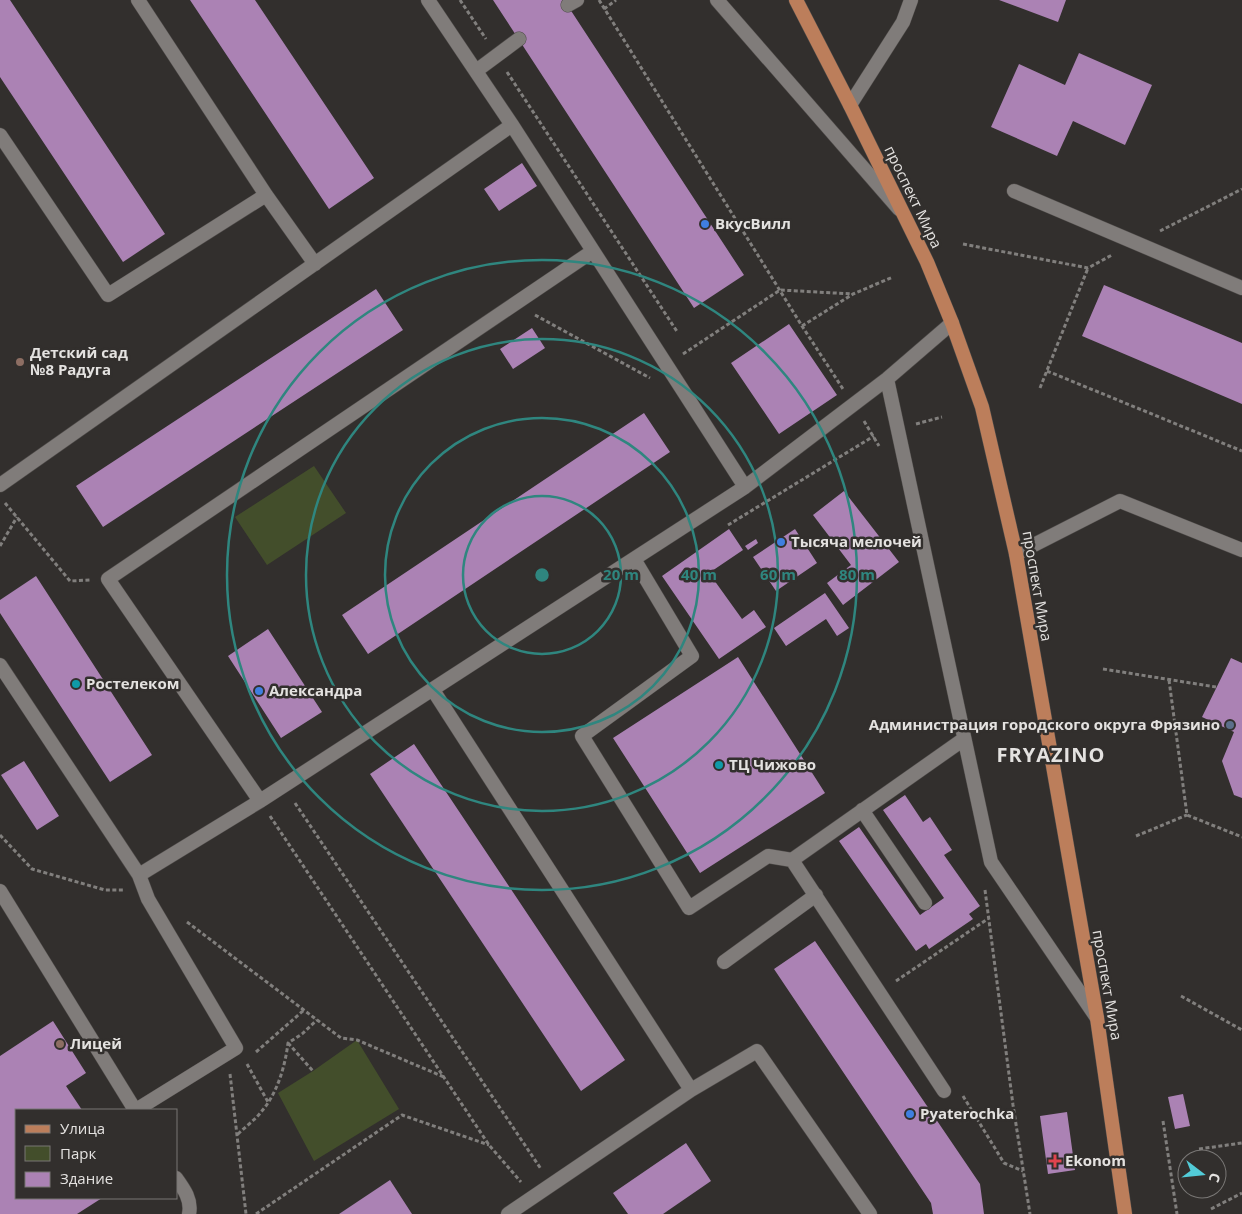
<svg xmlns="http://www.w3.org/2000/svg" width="1242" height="1214" font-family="'Open Sans',sans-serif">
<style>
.park{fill:#434e2b}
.building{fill:#ab82b4}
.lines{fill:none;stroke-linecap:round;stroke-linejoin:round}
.service-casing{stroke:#4f4c4a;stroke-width:15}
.primary-casing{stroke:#4f4c4a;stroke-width:15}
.path{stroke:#817f7d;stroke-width:3;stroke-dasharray:4 2.5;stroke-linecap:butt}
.service{stroke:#807c7a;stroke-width:14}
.primary{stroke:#bc7e5b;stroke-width:14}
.ring{fill:none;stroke:#2f867f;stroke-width:2.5}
.shop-dot{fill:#3f7fe0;stroke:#322f2d;stroke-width:2}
.education-dot{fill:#8d6e63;stroke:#322f2d;stroke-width:2}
.culture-dot{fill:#0f9aa8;stroke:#322f2d;stroke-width:2}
.service-dot{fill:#5c6f8a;stroke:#322f2d;stroke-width:2}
.health-dot{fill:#e0444e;stroke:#322f2d;stroke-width:2}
.labels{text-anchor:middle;stroke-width:5;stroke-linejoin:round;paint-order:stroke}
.street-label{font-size:15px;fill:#e4e2e0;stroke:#322f2d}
.poi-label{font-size:15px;font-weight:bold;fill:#e4e2e0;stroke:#322f2d;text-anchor:start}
.district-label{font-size:20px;font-weight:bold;letter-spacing:1px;fill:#e4e2e0;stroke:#322f2d}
.centre{fill:#2f867f;stroke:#322f2d;stroke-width:2.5}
.ring-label{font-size:15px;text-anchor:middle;font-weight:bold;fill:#2f867f;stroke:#322f2d;stroke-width:5;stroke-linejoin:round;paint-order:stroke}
</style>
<rect width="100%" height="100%" fill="#322f2d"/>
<path class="park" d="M314 466 346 513 267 565 235 517Z
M357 1040 399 1109 314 1161 278 1093 313 1071Z"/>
<path class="building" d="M0 0H10L165 234 123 262 0 77Z
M190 0H255L374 178 329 209Z
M493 0H564L744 275 694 308Z
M999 0H1066L1058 22Z
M1079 53 1152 85 1125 145 1073 121 1057 156 991 127 1019 64 1065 85Z
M522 163 537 186 499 211 484 189Z
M1104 285 1242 343V404L1082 336Z
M376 289 403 330 103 527 76 486Z
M789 324 837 395 779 434 731 363Z
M532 328 545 348 513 369 500 349Z
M644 413 670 452 368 654 342 615Z
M844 491 899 562 843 605 827 583 851 565 813 515Z
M729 529 743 550 709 573 742 619 754 610 766 627 719 659 662 576Z
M795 529 817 563 776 591 753 557Z
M756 539 758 543 748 550 745 546Z
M36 576 152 755 110 782 0 613V600Z
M825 593 849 628 837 636 826 619 786 646 774 628Z
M268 629 322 712 281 738 228 656Z
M738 657 825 793 700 873 613 738Z
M1231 658 1242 663V798L1234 795 1222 761 1234 732 1202 717Z
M414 744 625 1060 581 1091 370 774Z
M24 761 59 816 37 830 1 775Z
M905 795 923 822 930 817 952 850 944 855 980 906 969 914 973 919 929 949 926 944 916 951 839 841 859 827 920 915 944 898 883 810Z
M815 941 980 1184 984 1214H933L931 1203 774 969Z
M53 1021 86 1073 66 1086 82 1110H16V1198H102L77 1214H0V1056Z
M1183 1094 1190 1126 1175 1129 1168 1097Z
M1067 1112 1075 1170 1048 1174 1040 1116Z
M686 1143 711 1181 663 1214H628L613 1193Z
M390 1180 412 1214H339Z"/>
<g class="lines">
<defs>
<path id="service" d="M138 0 266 195 315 264
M428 0 512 125 745 487
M717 0 899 209
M568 5 577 0
M476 71 519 39
M850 105 903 22 911 0
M0 135 108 295 266 195
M1014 191 1242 288
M887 379 991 862 1097 1018
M0 485 512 125
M1016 554 1120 501 1242 550
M634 559 692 656 582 736 689 908 768 856 792 860
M0 665 139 875 260 801 745 487 887 379 952 323
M433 690 691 1090 757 1051 870 1214
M260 801 108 579 593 251
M862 810 925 903
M0 891 135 1110
M724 962 816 895
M944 1091 792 860 964 739
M136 1110 236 1048 148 899 139 875
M176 1178C184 1189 192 1200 189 1214
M508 1214 691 1090"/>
<path id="primary" d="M796 0 850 105 927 262 952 323 982 407 1016 554 1097 1018 1125 1214"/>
</defs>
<use href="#service" class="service-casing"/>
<use href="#primary" class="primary-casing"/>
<path class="path" d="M460 0 486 39
M599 0 802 326 843 389
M604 9 616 0
M507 72 678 333
M1160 231 1242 189
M963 244 1088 268 1112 255
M535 315 650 378
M802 326 853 294 893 277
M683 354 780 290 853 294
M1047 371 1242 451
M1040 388 1088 268
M864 421 879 446
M916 424 942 417
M5 503 70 581 90 580
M728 525 874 436
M0 546 17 517
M1103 669 1216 687
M1169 680 1187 815 1242 837
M295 803 541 1169
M270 816 489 1145 521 1182
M0 835 32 869 105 890H124
M1136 836 1187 815
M985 890 1013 1105 1030 1214
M187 922 341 1038 357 1040 444 1077
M896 981 989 918
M1181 996 1242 1030
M288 1043 313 1071
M256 1052 304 1010
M247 1064 268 1102
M230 1074 246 1214
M963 1096 1004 1163 1023 1171
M1163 1121 1177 1214
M238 1134C245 1127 255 1120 261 1112 277 1094 285 1067 288 1043L302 1034 317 1020
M1199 1149 1242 1143
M1211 1209 1242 1193
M256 1214 402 1115 489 1145"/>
<use href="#service" class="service"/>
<use href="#primary" class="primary"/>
</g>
<g class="ring">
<circle cx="542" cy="575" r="79"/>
<circle cx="542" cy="575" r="157"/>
<circle cx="542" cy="575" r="236"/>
<circle cx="542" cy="575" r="315"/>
</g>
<g class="shop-dot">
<circle cx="705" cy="224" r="5"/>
<circle cx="781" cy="542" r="5"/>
<circle cx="259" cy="691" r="5"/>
<circle cx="910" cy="1114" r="5"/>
</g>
<g class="education-dot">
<circle cx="20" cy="362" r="5"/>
<circle cx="60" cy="1044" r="5"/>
</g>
<g class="culture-dot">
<circle cx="76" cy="684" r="5"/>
<circle cx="719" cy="765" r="5"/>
</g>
<circle class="service-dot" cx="1230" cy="725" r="5"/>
<path class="health-dot" d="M1052.5 1153.5h5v5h5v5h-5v5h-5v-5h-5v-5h5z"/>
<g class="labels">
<g class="street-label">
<text transform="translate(913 197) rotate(64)" y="5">проспект Мира</text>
<text transform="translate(1037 586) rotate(80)" y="5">проспект Мира</text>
<text transform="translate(1107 985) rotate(80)" y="5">проспект Мира</text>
</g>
<g class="poi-label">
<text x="715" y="229">ВкусВилл</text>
<text x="30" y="358">Детский сад<tspan x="30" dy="17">№8 Радуга</tspan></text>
<text x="791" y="547">Тысяча мелочей</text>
<text x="86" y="689">Ростелеком</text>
<text x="269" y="696">Александра</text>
<text x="1220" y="730" text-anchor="end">Администрация городского округа Фрязино</text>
<text x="729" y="770">ТЦ Чижово</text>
<text x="70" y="1049">Лицей</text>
<text x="920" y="1119">Pyaterochka</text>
<text x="1065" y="1166">Ekonom</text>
</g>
<g class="district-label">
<text x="1051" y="762">FRYAZINO</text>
</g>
</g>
<circle cx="542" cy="575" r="8" class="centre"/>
<g class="ring-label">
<text x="621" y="580">20 m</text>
<text x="699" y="580">40 m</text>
<text x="778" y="580">60 m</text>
<text x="857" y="580">80 m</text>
</g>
<rect x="15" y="1109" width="162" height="90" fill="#322f2d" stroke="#797775"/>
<rect x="25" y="1125" width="25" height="8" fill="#bc7e5b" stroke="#797775"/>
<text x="60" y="1134" font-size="15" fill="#e4e2e0">Улица</text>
<rect x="25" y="1146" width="25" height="15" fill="#434e2b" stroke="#797775"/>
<text x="60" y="1159" font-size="15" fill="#e4e2e0">Парк</text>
<rect x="25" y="1172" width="25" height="15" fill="#ab82b4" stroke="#797775"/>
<text x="60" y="1184" font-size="15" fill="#e4e2e0">Здание</text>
<g transform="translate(1202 1174) rotate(106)"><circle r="24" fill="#322f2d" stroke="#797775"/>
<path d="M0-4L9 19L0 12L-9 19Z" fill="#52cbd7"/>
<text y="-8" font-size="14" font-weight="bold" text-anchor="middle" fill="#e4e2e0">С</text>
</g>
</svg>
